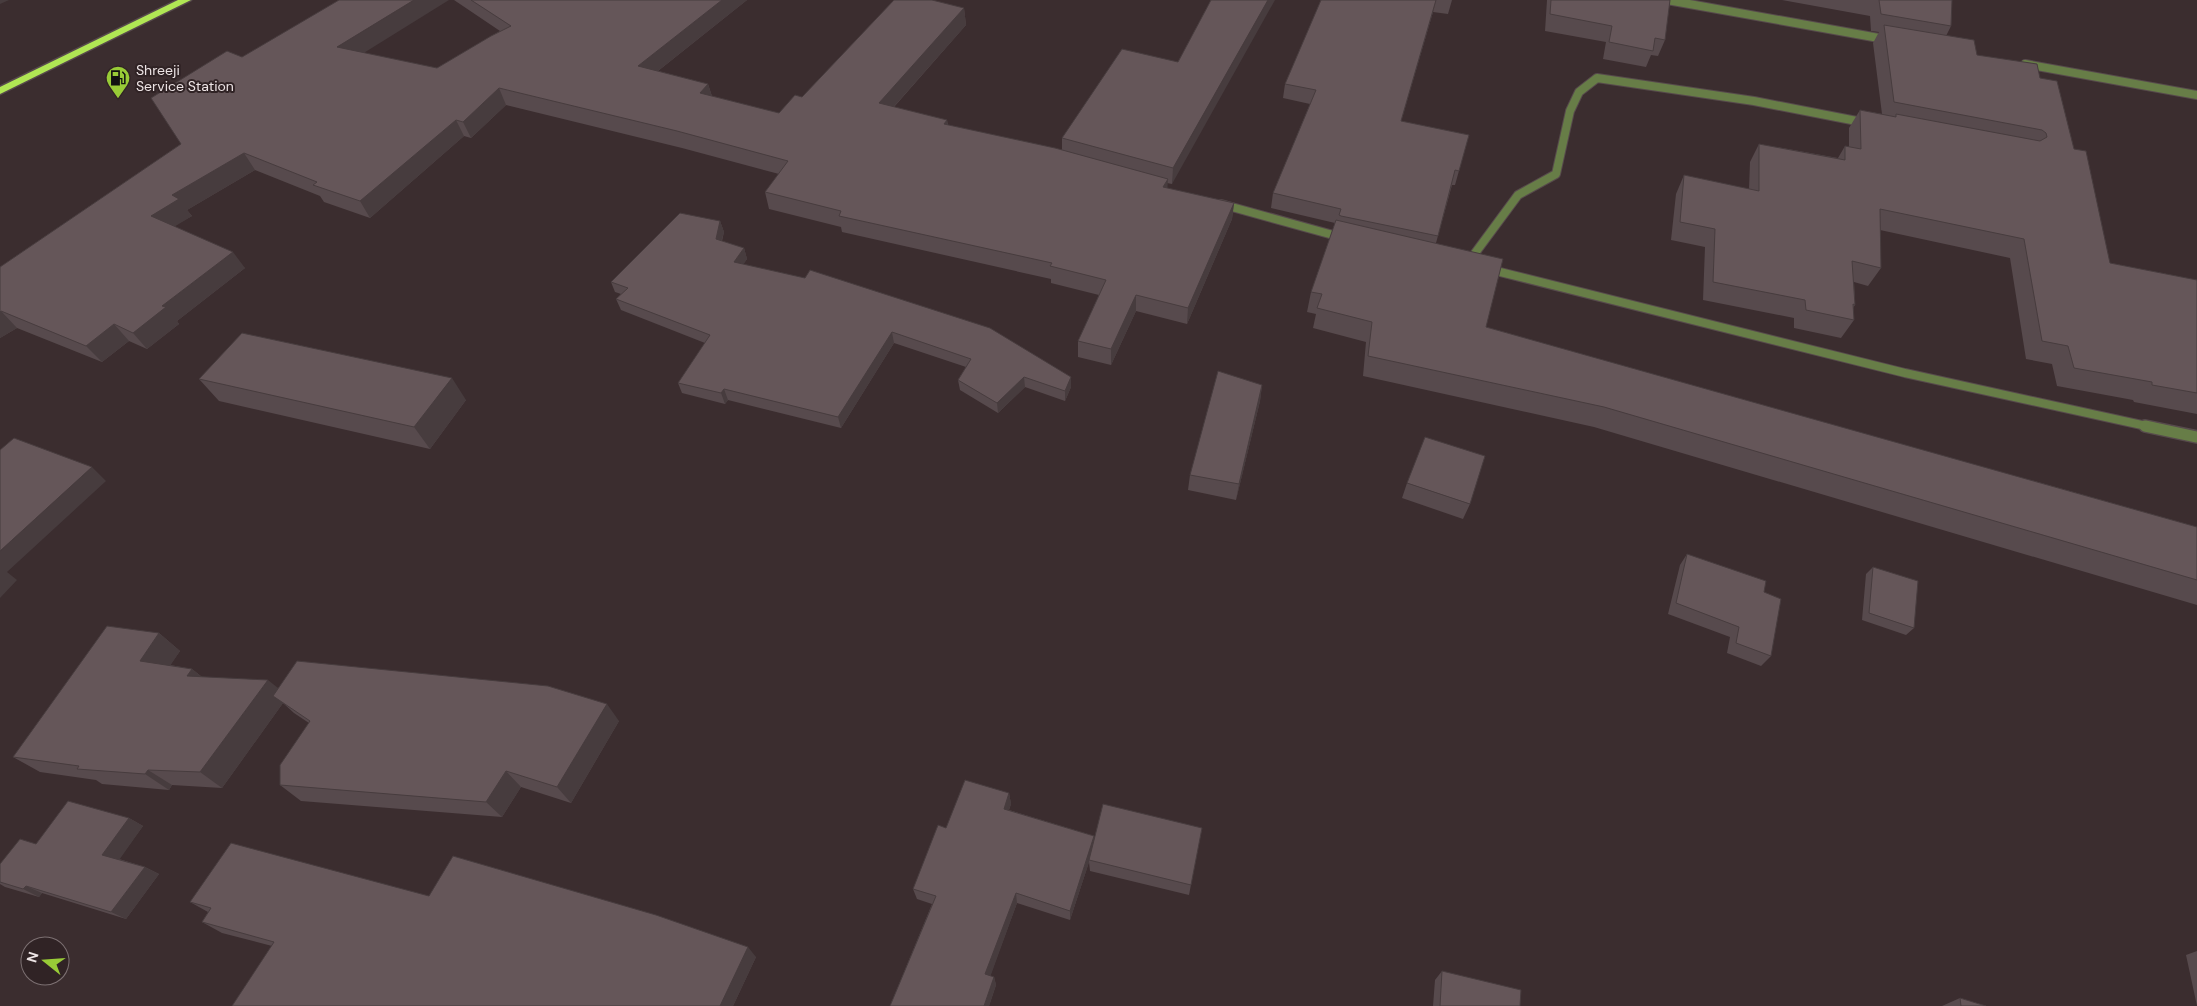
<svg xmlns="http://www.w3.org/2000/svg" width="2197" height="1006" font-family="'DM Sans',sans-serif">
<style>
.lines{fill:none;stroke-linecap:round;stroke-linejoin:round}
.street-far1-casing{stroke:#574a4c;stroke-width:10}
.street-casing{stroke:#574a4c;stroke-width:14}
.highway-casing{stroke:#574a4c;stroke-width:3}
.street-far1{stroke:#677d47;stroke-width:8}
.street{stroke:#677d47;stroke-width:11}
.highway{fill:#b0e654;fill-rule:evenodd}
.wall{fill:#574a4d}
.shaded-wall{fill:#473c3e}
.building{fill:#655659;stroke:#473c3e}
.labels{text-anchor:middle;stroke-width:4;stroke-linejoin:round;paint-order:stroke}
.far-poi-label{font-size:14px;fill:#ede4e5;stroke:#302325;text-anchor:start}
</style>
<rect width="100%" height="100%" fill="#3b2d2f"/>
<g class="lines">
<defs>
<path id="street-far1" d="M1667 0 1890 40
M2025 64 2197 95
M1221 204 1344 238
M1467 264 1518 195 1556 174 1570 111 1579 92 1597 78 1754 101 1867 123
M1488 269 1905 373 2151 427"/>
<path id="street" d="M2145 426 2197 437"/>
<path id="highway" d="M178 0H191L0 94V87Z"/>
</defs>
<use href="#street-far1" class="street-far1-casing"/>
<use href="#street" class="street-casing"/>
<use href="#highway" class="highway-casing"/>
<use href="#street-far1" class="street-far1"/>
<use href="#street" class="street"/>
<use href="#highway" class="highway"/>
</g>
<path class="wall" d="M454 0H747L658 71 708 84 712 96 779 113 802 97 964 8 966 25 894 107 947 120 948 125 1062 150V138L1178 62 1211 0 1172 184 1167 183V188L1234 203 1232 219 1187 324 1136 311 1111 365 1078 357V341L1099 295 1051 283V279L842 232 841 227 769 209 765 192 779 174 682 148 506 105 471 138 464 136 370 218 324 202 320 196 255 170 187 210 192 216 174 226 245 268 177 321 179 324 147 349 129 341 102 362 17 328 0 338V267L181 144 242 57 364 53 437 68 500 31Z
M1321 0H1452L1448 14 1433 12 1401 121 1469 135 1455 185H1452L1436 243 1486 327 2197 527V605L1594 427 1363 376 1366 342 1313 328 1316 314 1307 312 1311 292 1335 223 1271 208 1273 193 1310 104 1283 98 1285 84Z
M1547 0H1670L1665 40 1658 56 1651 55 1646 67 1603 59 1606 42 1545 31Z
M1782 0H1952L1951 26 1946 36 1977 55 2040 78 2074 149 2110 263 2197 280V414L2134 402 2133 400 2057 386 2052 364 2026 359 2010 258 1880 230 1881 268 1868 286 1854 282 1855 305 1853 308 1854 320 1841 338 1794 328V318L1703 300 1705 247 1671 240 1676 194 1684 175 1749 189 1750 162 1759 144 1838 158 1845 146 1849 147V128L1860 110 1882 114 1873 43 1879 32 1871 31 1870 16Z
M720 221 724 232 722 241 744 248 747 259 743 264 1071 387 1065 401 1025 387 998 413 960 390 958 380 966 367 894 343 841 428 728 400 725 404 682 393 678 383 705 343 621 310 616 299 621 294 615 292 611 282Z
M199 379 466 400 430 449 219 401Z
M1262 385 1260 401 1236 500 1188 490 1190 475Z
M1407 483 1470 504 1463 519 1402 498Z
M1687 554 1764 592 1771 656 1761 666 1727 653 1730 637 1668 614 1680 565Z
M1873 567 1914 628 1906 635 1862 620 1866 574Z
M159 633 180 651 170 665 192 669 202 677 278 688 619 721 571 803 521 787 502 817 301 801 280 785 309 723 294 713 283 703 222 788 172 785 169 790 102 784 96 780 40 772 13 757Z
M1009 793 1011 804 1009 810 1094 836V841L1202 828 1189 895 1090 871 1089 862 1070 920 1017 903 990 976 994 977 996 985 989 1006H890L932 904 917 899 913 889 946 828Z
M129 818 143 826 119 859 145 867 159 874 126 919 42 893 39 897 5 887 0 884V864L36 844Z
M429 896 756 957 733 1006H232L272 946 222 933 202 922 208 912 190 902Z
M2197 951V1006L2186 955Z
M1442 971 1520 1006H1433L1435 980Z
M1960 998 1986 1006H1942Z"/>
<path class="shaded-wall" d="M0 0H9L0 4Z
M414 0H449L346 64 337 47Z
M722 0H747L644 82 638 66Z
M1268 0H1275L1172 184 1173 168Z
M1436 0 1433 12 1397 136 1401 121Z
M964 8 966 25 882 120 879 103Z
M708 84 713 100 700 93Z
M499 88 506 105 471 138 463 122Z
M456 120 464 136 370 218 360 201Z
M947 120 949 136 944 124Z
M244 153 255 170 187 210 192 216 164 233 151 216 172 195Z
M1168 179 1167 195 1163 187Z
M1234 203 1232 219 1187 324 1188 308Z
M720 221 724 232 719 249 716 239Z
M744 248 747 259 738 273 734 262Z
M233 252 245 268 177 321 179 324 147 349 133 333 162 306Z
M1136 295V311L1111 365V349Z
M1 311 17 328 0 338V312Z
M114 324 129 341 102 362 86 346Z
M892 332 894 343 841 428 838 417Z
M1024 377 1025 387 998 413 997 403Z
M1071 377V387L1065 401V391Z
M452 378 466 400 430 449 414 427Z
M1262 385 1260 401 1236 500 1239 484Z
M724 389 728 400 725 404 721 393Z
M92 467 106 481 7 572 17 580 0 598V551Z
M159 633 180 651 162 678 140 661Z
M192 669 213 686 187 676Z
M268 680 288 696H273L283 703 222 788 200 772Z
M607 704 619 721 571 803 557 787Z
M148 770 172 785 169 790 145 774Z
M506 771 521 787 502 817 486 802Z
M1009 793 1011 804 1005 820 1004 809Z
M129 818 143 826 117 863 102 855Z
M1094 836V847L1089 860V862L1070 920V911Z
M145 867 159 874 126 919 111 912Z
M26 886 42 893 39 897 23 889Z
M1016 893 1017 903 988 983 985 974Z
M748 947 756 957 733 1006H720Z
M994 977 996 985 989 1006H984Z"/>
<path class="building" d="M339 0H414L337 47 437 68 491 36 511 26 471 0H722L638 66 708 84 700 93 779 113 795 95 802 97 894 0H932L964 8 879 103 947 120 944 124 1055 148 1168 179 1163 187 1234 203 1188 308 1136 295 1111 349 1078 341 1106 280 1050 266 1052 263 839 216 841 211 765 192 788 161 677 131 499 88 463 122 456 120 360 201 313 185 317 182 244 153 172 195 179 199 151 216 233 252 162 306 166 307 133 333 114 324 86 346 1 311 0 312V267L181 144 151 98 227 51 242 57Z
M1211 0H1268L1173 168 1062 138 1122 49 1178 62Z
M1321 0H1436L1401 121 1469 135 1459 171 1455 170 1438 236 1341 216 1339 215 1341 209 1273 193 1316 90 1285 84Z
M1551 0H1670L1665 40 1655 38 1653 51 1609 42 1612 26 1550 14Z
M1879 0H1952L1951 26 1881 14Z
M1884 25 1974 40 1977 55 2037 64 2040 78 2057 81 2074 149 2086 151 2110 263 2197 280V393L2152 385V382L2074 368 2068 346 2042 341 2024 239 1880 209 1881 268 1852 261 1855 305 1853 304 1854 320 1806 310 1805 300 1713 282 1715 229 1680 222 1684 175 1759 191V144L1845 160V146L1861 149 1860 110 1896 117V114L2040 141 2047 137 2046 133 2042 130 1894 102Z
M680 213 720 221 716 239 744 248 734 262 805 278 810 270 990 328 1071 377 1065 391 1024 377 997 403 958 380 971 359 892 332 838 417 724 389 721 393 678 383 710 335 616 299 628 288 611 282Z
M1336 220 1503 259 1486 327 2197 527V580L1604 407 1368 356 1372 322 1317 308 1322 294 1311 292Z
M242 333 452 378 414 427 199 379Z
M1218 371 1262 385 1239 484 1190 475Z
M1425 437 1485 456 1470 504 1407 483Z
M14 438 92 467 0 551V450Z
M1687 554 1766 581 1764 592 1781 599 1771 656 1736 643 1739 627 1676 603Z
M1873 567 1918 581 1914 628 1869 613Z
M107 626 159 633 140 661 192 669 187 676 268 680 200 772 148 770 145 774 77 769 79 766 13 757Z
M297 661 548 686 607 704 557 787 506 771 486 802 280 785V765L310 721 273 696Z
M965 780 1009 793 1004 809 1094 836 1070 911 1016 893 985 974 994 977 984 1006H890L936 896 913 889 938 825 946 828Z
M68 801 129 818 102 855 145 867 111 912 26 886 23 889 0 882V864L20 839 36 844Z
M1103 804 1202 828 1191 885 1089 860Z
M231 843 429 896 453 856 656 915 748 947 720 1006H232L274 942 202 922 211 908 190 902Z
M1442 971 1521 990 1520 1006H1440Z
M1960 998 1986 1006H1961Z"/>
<defs>
<symbol id="fuel-pin" viewBox="-11 -11 22 30"><path d="M0 17L-7.5 6A9.5 9.5 0 1 1 7.5 6Z" fill="#98cb37" stroke="#302325"/><path d="M-5.5-6h7V0h2V4h1.3V-2.5L3-4.5l.8-.8L6-3V5H2.5V1h-1V6h-7ZM-4.2-4.7v3.2H.2V-4.7Z" fill="#111"/></symbol>
</defs>
<g fill-rule="evenodd">
<use href="#fuel-pin" x="104" y="64" width="28" height="38"/>
</g>
<g class="labels">
<g class="far-poi-label">
<text x="136" y="75">Shreeji<tspan x="136" dy="16">Service Station</tspan></text>
</g>
</g>
<g transform="translate(45 961) rotate(287)"><circle r="24" fill="#302325" stroke="#7c7072"/>
<path d="M0-4L9 19L0 12L-9 19Z" fill="#98cb37"/>
<text y="-8" font-size="14" font-weight="bold" text-anchor="middle" fill="#ede4e5">N</text>
</g>
</svg>
